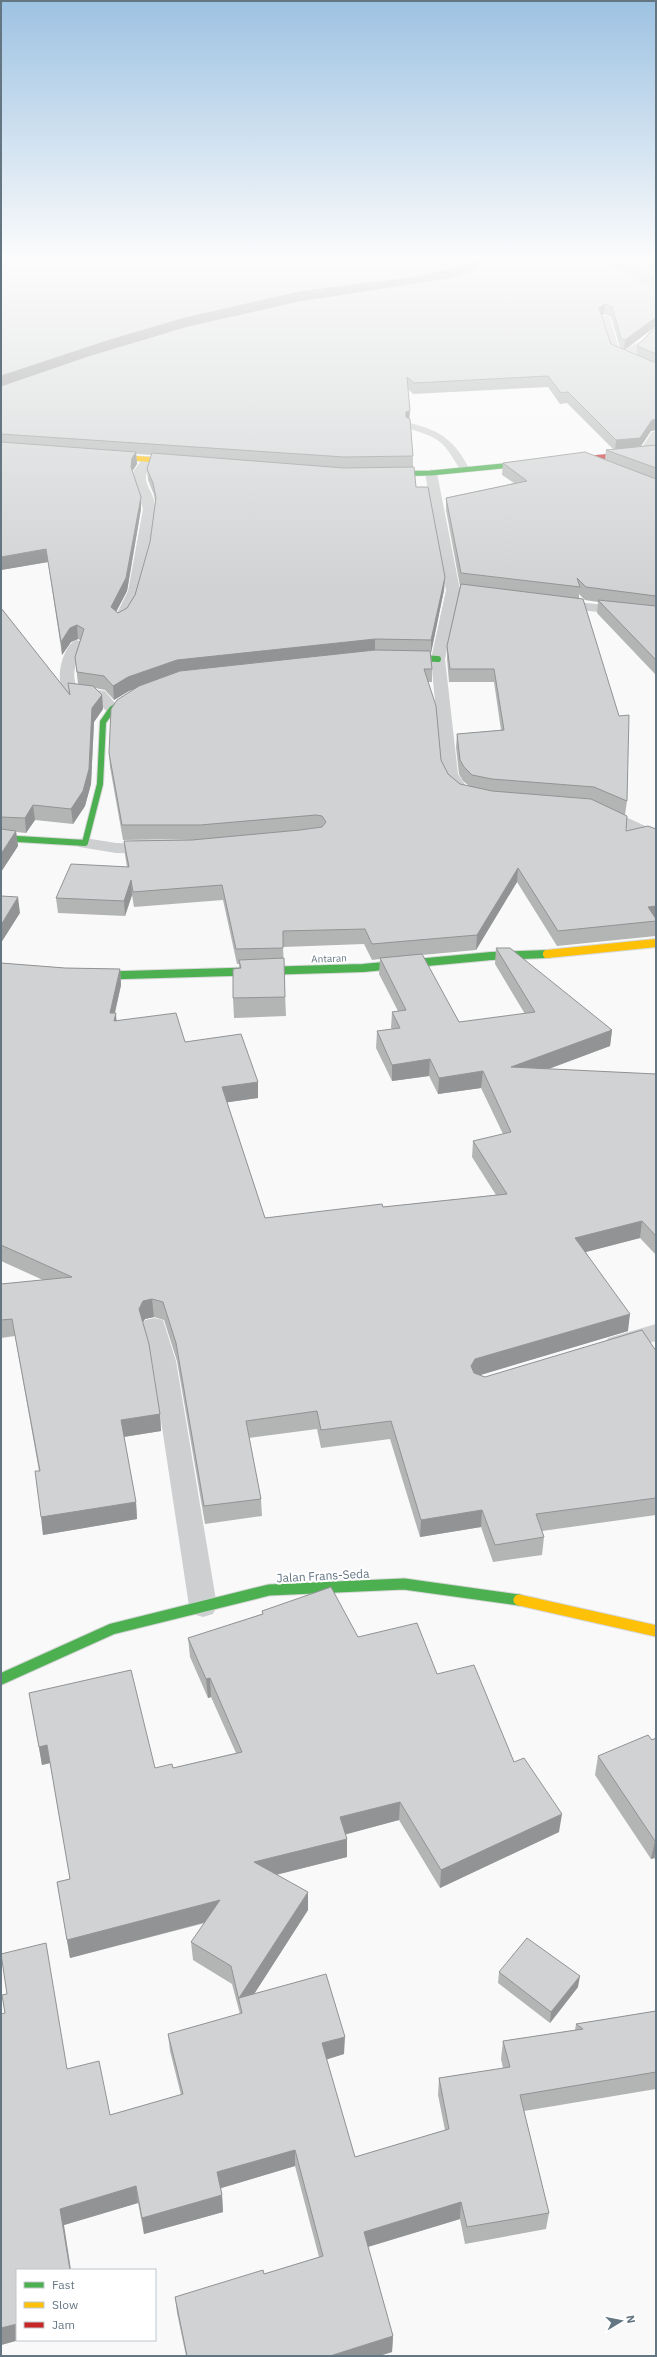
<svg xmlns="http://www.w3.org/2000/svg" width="657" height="2357" font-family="'IBM Plex Sans',sans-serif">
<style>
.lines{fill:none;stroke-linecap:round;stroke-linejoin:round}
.fast-far3-casing{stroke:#d5d6d7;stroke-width:6}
.fast-far2-casing{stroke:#d5d6d7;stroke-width:8}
.fast-far1-casing{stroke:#d5d6d7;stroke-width:10}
.fast-casing{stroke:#d5d6d7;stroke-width:13}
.slow-far2-casing{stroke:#d5d6d7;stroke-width:6}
.slow-far1-casing{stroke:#d5d6d7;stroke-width:10}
.slow-casing{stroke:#d5d6d7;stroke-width:13}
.jam-casing{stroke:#d5d6d7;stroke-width:6}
.lane{fill:#cecfd0;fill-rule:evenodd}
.street{fill:#cecfd0;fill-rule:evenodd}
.fast-far3{stroke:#4caf50;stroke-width:5}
.fast-far2{stroke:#4caf50;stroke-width:6}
.fast-far1{stroke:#4caf50;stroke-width:8}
.fast{stroke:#4caf50;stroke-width:11}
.slow-far2{stroke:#ffc107;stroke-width:5}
.slow-far1{stroke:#ffc107;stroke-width:8}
.slow{stroke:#ffc107;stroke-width:11}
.jam{stroke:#c62828;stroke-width:5}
.wall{fill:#b3b5b5;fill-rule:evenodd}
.shaded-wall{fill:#929394}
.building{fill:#d0d2d3;stroke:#929394}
.labels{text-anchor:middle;stroke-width:4;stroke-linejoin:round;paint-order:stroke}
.street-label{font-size:10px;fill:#657683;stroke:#fff}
.near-street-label{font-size:12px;fill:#657683;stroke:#fff}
</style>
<rect width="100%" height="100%" fill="#f9f9f9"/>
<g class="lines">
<defs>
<path id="fast-far3" d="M384 474 431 473 533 463"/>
<path id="fast-far2" d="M402 657 438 659
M1 838 85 843 100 784 103 722 112 709 137 694"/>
<path id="fast-far1" d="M90 976 363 968 491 956 547 954"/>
<path id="fast" d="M1 1679 112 1629 269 1590 404 1584 519 1600"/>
<path id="slow-far2" d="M107 456 180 462"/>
<path id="slow-far1" d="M547 954 656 943"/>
<path id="slow" d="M519 1600 656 1631"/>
<path id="jam" d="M570 460 656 452"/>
</defs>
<use href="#fast-far3" class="fast-far3-casing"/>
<use href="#fast-far2" class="fast-far2-casing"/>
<use href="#fast-far1" class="fast-far1-casing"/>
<use href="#fast" class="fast-casing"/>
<use href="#slow-far2" class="slow-far2-casing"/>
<use href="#slow-far1" class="slow-far1-casing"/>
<use href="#slow" class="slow-casing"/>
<use href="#jam" class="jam-casing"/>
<path class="lane" d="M410 423C442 431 455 441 470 470L468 472H462C442 441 443 439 407 428V424Z"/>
<path class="street" d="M605 315 610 318 619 349 625 352C628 345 635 345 641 341 647 337 649 329 656 327 656 341 647 345 636 352L634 357 656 366V373L611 353 600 318Z
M656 431C656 440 655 454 644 456L640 455 638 453 652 432Z
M148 456 154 459C135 486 156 486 155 510 154 531 141 620 120 625L113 621 128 591 143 509 133 478 134 470 144 457Z
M431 469 437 473 460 590 445 659 458 774 466 786 479 795 477 798 471 800 458 796 450 788 442 774 431 659 446 590 425 473Z
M556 600 656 610V618L551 607 549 604Z
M77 640 84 644C78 658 70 672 77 687L105 691 120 709 117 712H107L95 698C88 697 74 698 67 694 52 685 63 643 77 640Z
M600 805 656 831V843L594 814 592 810 594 806Z
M85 838 116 843 155 844 161 845 164 849 161 853 155 854 116 853 79 847 76 843 79 839Z
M154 1318 163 1320 176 1361 217 1606 213 1614 203 1617 193 1614 189 1606 152 1361 142 1326 145 1320Z
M656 1324V1341L617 1353 608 1350 605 1344 608 1338Z"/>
<use href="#fast-far3" class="fast-far3"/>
<use href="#fast-far2" class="fast-far2"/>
<use href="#fast-far1" class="fast-far1"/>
<use href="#fast" class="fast"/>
<use href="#slow-far2" class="slow-far2"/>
<use href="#slow-far1" class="slow-far1"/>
<use href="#slow" class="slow"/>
<use href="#jam" class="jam"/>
</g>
<path class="wall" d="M1 259H488L472 271 644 283 606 259H642L655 271 643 259H656V326L625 350 636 355 637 346 656 327V430L651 431 641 446 655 445 656 439V674H655L597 613 598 602 585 600 579 594V598L627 801 625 815 626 831 656 829V936L557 946 517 882 476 950 422 955 459 1022 525 1014 495 964 496 948 612 1030 610 1046 549 1069 656 1074V1255L640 1238 586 1252 628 1331 479 1375 485 1377 656 1351V1515L542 1531 544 1537 542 1555 493 1562 481 1527 420 1537 390 1439 321 1448 317 1429 249 1438 261 1499 262 1516 205 1524 177 1361 164 1320 154 1317 145 1319 143 1322 160 1414 161 1431 124 1437 136 1502 137 1519 43 1535 39 1471 15 1336 1 1338V1284L43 1280 1 1261V963L65 968 120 969 121 985 115 1013H116V1020L185 1042 258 1098 227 1102 265 1218 383 1207 496 1195 472 1157 473 1141 503 1134 481 1088 438 1094 429 1076 392 1081 376 1048 377 1031 392 1029 391 1028 392 1012 398 1011 379 974 380 959 372 960 364 944 283 947 286 1016 234 1018 233 998 239 968V964H237L223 900 134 907 132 895 125 916 58 913 56 898 127 867 125 855 124 841 195 839 123 840 110 767 109 753 135 688 129 691 114 700 105 690 95 688 102 695 103 709 94 722 91 784 85 806 73 824 35 820 26 833 16 832 18 846 1 872V608L69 694 68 683 78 684 75 657 80 640 78 639 71 642 62 655 48 562 1 570ZM604 314 611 317 620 348 611 344 602 315ZM548 387 560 404 567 403 613 449 606 450 605 459 503 463 502 475 514 483 446 498V510L460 586 447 646V659L449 682H494L501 730 457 734 456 747 459 774 463 781 469 786 460 784 448 774 441 760 428 682H432V669L431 653 444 590 445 577 416 487 413 467V456L409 419 408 389 413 394ZM136 454 151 455 147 469 148 480 154 495 155 502 150 542 135 595 127 608 118 613 116 611 127 591 141 509 132 471 133 470 137 464Z
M262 1611 358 1637 437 1674 514 1762 559 1832 440 1888 399 1820 345 1834 347 1857 276 1875 308 1910 254 1994 344 2054 326 2059 355 2157 445 2130 438 2095 439 2078 503 2068 501 2059 503 2041 575 2030 576 2024 656 2011V2089L524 2111 549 2213 546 2229 465 2244 460 2219 368 2247 393 2336 392 2352 379 2356H186L177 2313 175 2297 264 2274 319 2257 295 2166 221 2188 222 2195 223 2212 144 2234 138 2203 64 2225 17 2340H19L1 2345V2014L67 2069 110 2115 181 2095 170 2051 168 2034 240 2014 232 1984 193 1960 191 1942 205 1923 70 1958 57 1882 70 1879 50 1763 42 1765 29 1693 155 1768H173L236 1753 211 1697 208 1698 190 1657 188 1638 262 1614Z
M656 1738V1861L654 1858 651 1859 595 1775 598 1756Z
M499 1972 578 1987 550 2023 498 1983Z"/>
<path class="shaded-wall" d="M476 259H488L471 272 452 278 1 387V376L110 340 185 318 299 292Z
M605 304 604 314 599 317V308Z
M656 317V326L624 350 625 340Z
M410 411 409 422 406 423V412Z
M656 419V430L651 431 639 449 615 451 616 440 652 420Z
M136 452 137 464 133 470 132 478 131 467 132 458Z
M141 497V509L127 591 112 620 111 607Z
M46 549 48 562 1 570V557Z
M445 577 444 590 431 653V640Z
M77 625 78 639 71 642 62 655 61 642 70 628Z
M375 639V653L178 674 129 691 114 700 113 686 128 677 177 660Z
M656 662V674H655Z
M102 695 103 709 94 722 91 784 85 806 73 824 71 809 92 708Z
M33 805 35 820 26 833 25 818Z
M16 831 18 846 1 872V854Z
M518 868 517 882 476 950 477 935Z
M131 880 132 895 125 916 124 901Z
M18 897 20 913 1 943V925Z
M656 906V921L648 907Z
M120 969 121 985 111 1029 110 1013Z
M116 1013 117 1029 114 1021Z
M612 1030 610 1046 510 1083 511 1067Z
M430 1059 429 1076 392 1081V1065Z
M483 1071 481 1088 438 1094 439 1078Z
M258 1082V1098L223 1103 222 1087Z
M642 1221 640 1238 574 1255 575 1238Z
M152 1299 154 1317 145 1319 141 1326 139 1309 143 1301Z
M630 1314 628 1331 474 1377 471 1366 475 1359Z
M160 1414 161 1431 123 1437 121 1420Z
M136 1502 137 1519 43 1535 41 1517Z
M482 1510 481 1527 420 1537 421 1520Z
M210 1678 211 1697 208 1698 206 1679Z
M47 1745 50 1763 42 1765 39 1747Z
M400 1802 399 1820 340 1836V1817Z
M562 1814 559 1832 440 1888 441 1870Z
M347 1839V1857L255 1880 254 1862Z
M656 1840V1848L654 1858 651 1859 655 1841Z
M308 1892V1910L242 2013 239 1998Z
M220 1900 221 1918 70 1958 67 1940Z
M580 1976 578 1987 550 2023 551 2012Z
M345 2037 344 2054 322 2061V2043Z
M295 2150V2166L218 2189 217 2172Z
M136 2186 138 2203 64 2225 71 2270H70L60 2209Z
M222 2195 223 2212 144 2234 142 2218Z
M461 2202 460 2219 364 2248V2232Z
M17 2324V2340H19L1 2345V2328Z
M393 2336 392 2352 379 2356H330Z"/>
<path class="building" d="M1 259H476L472 262 453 269 410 278 299 292 185 318 110 340 1 376Z
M491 259H604L643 283 653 280V278L622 259H642L656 272V317L625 340 621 338 612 307 605 304 599 308 611 344 656 363V419L652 420 640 438 616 440 568 392 561 393 548 376 414 383 407 377 410 411 406 412V417L410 419 413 456 344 457 1 434V386L88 356 188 326 299 301 449 278 480 269Z
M656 327V354L637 346Z
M1 442 136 452 132 458 131 467 141 497 126 578 111 607 118 613 127 608 135 595 150 542 156 498 153 483 147 469 152 453 344 468 414 467 416 487H428L445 577 431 640 375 639 177 660 128 677 113 686 104 676 77 672 75 657 84 629 77 625 70 628 61 642 46 549 1 557Z
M656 445V468L606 450Z
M585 452 656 479V596L586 587 577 578 580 587 461 573 446 498 527 481 503 463Z
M461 584 583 599 619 716 629 715 627 801 594 787 492 779 472 775 464 767 460 760 457 734 504 730 494 669H450L447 646Z
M598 600 656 606V660Z
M1 608 70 695 68 683 93 686 102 695 92 708 89 769 83 791 71 809 33 805 25 818 1 817Z
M375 650 430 651 432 669H424L436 706 441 760 448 774 460 784 492 791 591 799 627 816 626 831 648 826 656 829V906L648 907 656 919V921L558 931 518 868 477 935 372 944 365 929 283 931V948L236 949 222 885 133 892 131 880 124 901 56 898 71 864 129 867 124 841 192 840 300 830 322 827 326 822 322 816 316 815 200 825H122L109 753 111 709 117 700 139 686 180 671Z
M1 829 16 831 1 854Z
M1 896 18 897 1 925Z
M496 948H510L612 1030 511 1067 656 1074V1236L642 1221 575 1238 630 1314 475 1359 471 1366 474 1373 485 1377 642 1330 656 1351V1498L536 1514 544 1537 495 1545 482 1510 421 1520 391 1421 321 1430 317 1411 246 1421 261 1499 204 1506 176 1343 163 1302 152 1299 143 1301 139 1309 149 1344 160 1414 121 1420 136 1502 41 1517 35 1471H40L12 1319 1 1320V1284L72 1277 1 1245V963L65 968 120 969 110 1013H116L114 1021 176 1013 185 1042 241 1034 258 1082 222 1087 265 1218 382 1204 383 1207 507 1194 473 1141 511 1132 483 1071 439 1078 430 1059 392 1065 377 1031 400 1028 392 1012 406 1010 380 958 422 954 459 1022 535 1012Z
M284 958 285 997 233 998V969L241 968 239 960Z
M331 1587 358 1637 417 1623 437 1674 474 1665 514 1762 524 1758 562 1814 441 1870 400 1802 340 1817 347 1839 254 1862 308 1892 239 1998 326 1974 345 2037 322 2043 355 2157 449 2129 439 2078 510 2067 503 2041 583 2029 576 2024 656 2011V2072L520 2095 549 2213 467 2227 461 2202 364 2232 393 2336 330 2356H187L175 2297 263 2270 264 2274 323 2256 295 2150 217 2172 222 2195 142 2218 136 2186 60 2209 70 2270H17V2324L1 2328V2014L5 2013 2 1995 7 1994 1 1954 46 1943 67 2069 99 2061 110 2115 183 2094 168 2034 242 2013 231 1966 191 1942 220 1900 67 1940 57 1882 70 1879 47 1745 39 1747 29 1693 131 1670 155 1768 172 1764 173 1768 242 1752 210 1678 206 1679 188 1638 263 1614 262 1611Z
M648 1735 652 1740 656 1738V1840L655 1841 598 1756Z
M527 1938 580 1976 551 2012 499 1972Z"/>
<linearGradient id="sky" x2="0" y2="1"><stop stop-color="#9dc2e2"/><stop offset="0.44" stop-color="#fcfcfc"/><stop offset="1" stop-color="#fcfcfc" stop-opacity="0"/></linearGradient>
<rect width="657" height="589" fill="url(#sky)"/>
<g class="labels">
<g class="street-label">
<text transform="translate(329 958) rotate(-2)" y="4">Antaran</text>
</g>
<g class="near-street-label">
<text transform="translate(323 1576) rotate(-3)" y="4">Jalan Frans-Seda</text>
</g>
</g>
<rect width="657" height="2357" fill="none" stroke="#657683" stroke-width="4"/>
<rect x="16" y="2269" width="140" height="72" fill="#ffffff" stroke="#c1c8cd"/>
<rect x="24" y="2282" width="20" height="6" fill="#4caf50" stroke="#c1c8cd"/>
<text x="52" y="2289" font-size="12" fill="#657683">Fast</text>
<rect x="24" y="2302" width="20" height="6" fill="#ffc107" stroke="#c1c8cd"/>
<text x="52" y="2309" font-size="12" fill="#657683">Slow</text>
<rect x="24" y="2322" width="20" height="6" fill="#c62828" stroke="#c1c8cd"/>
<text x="52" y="2329" font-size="12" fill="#657683">Jam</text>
<g transform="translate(621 2321) rotate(80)" stroke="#ffffff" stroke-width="3" paint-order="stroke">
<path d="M0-3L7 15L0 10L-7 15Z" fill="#657683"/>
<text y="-6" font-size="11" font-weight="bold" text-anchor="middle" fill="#657683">N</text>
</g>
</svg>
